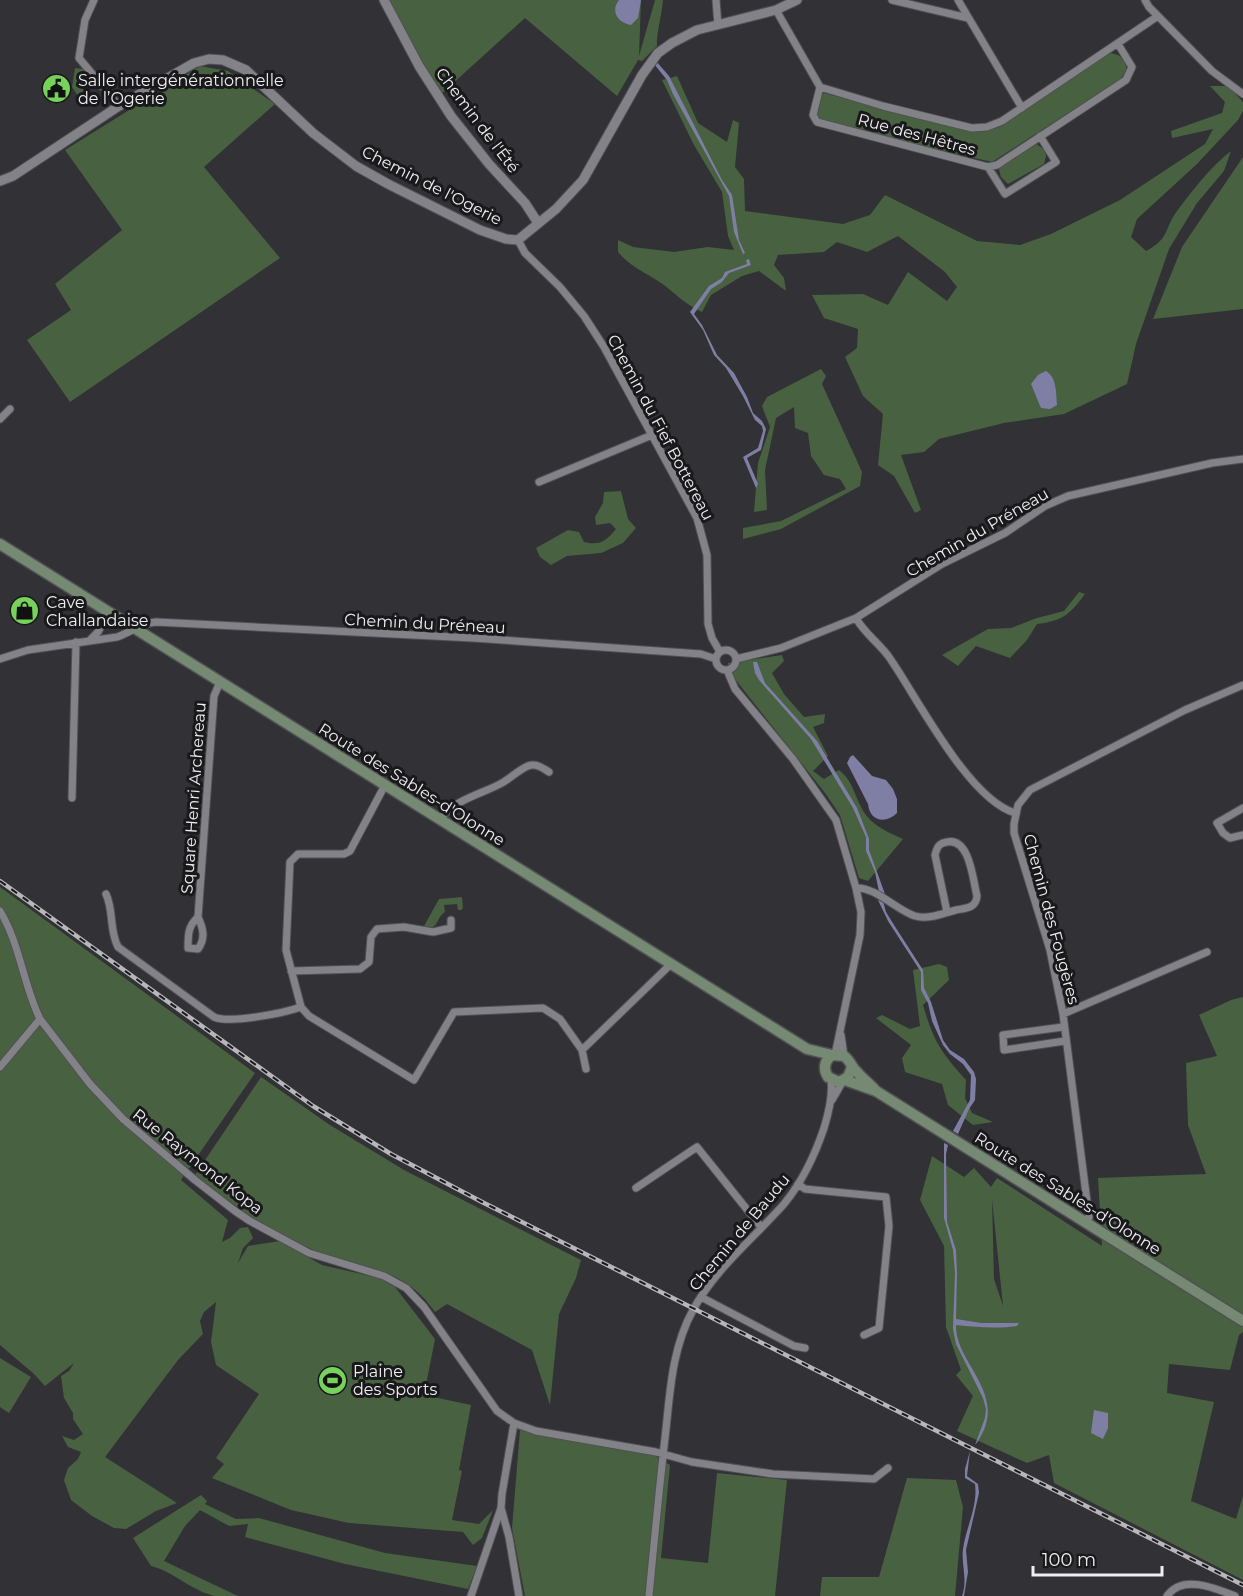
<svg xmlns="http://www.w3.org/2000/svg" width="1243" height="1596" font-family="Montserrat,sans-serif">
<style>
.green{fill:#486141;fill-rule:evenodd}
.water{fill:#7f7fa6}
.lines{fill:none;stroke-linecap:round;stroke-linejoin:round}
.minor-casing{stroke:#515154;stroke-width:9}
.tertiary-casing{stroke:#515154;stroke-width:11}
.secondary-casing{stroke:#515154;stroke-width:13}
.minor{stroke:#828288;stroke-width:7}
.tertiary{stroke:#828288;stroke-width:9}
.secondary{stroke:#758973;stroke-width:10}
.rail-casing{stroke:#b7b7ba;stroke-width:4.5}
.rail{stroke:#19191b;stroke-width:2;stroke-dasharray:7;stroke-linecap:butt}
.labels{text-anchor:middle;stroke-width:6;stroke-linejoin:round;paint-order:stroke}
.poi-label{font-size:16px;fill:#efeff2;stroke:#19191b;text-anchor:start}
.street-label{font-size:16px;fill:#efeff2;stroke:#19191b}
</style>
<rect width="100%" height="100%" fill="#313136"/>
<path class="green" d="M389 0H641L639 56 655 0H663C662 14 656 35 657 46L642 61 638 60 617 96 525 18 439 96Z
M1109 53C1121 54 1124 59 1127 69L1121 79 992 162 874 135 875 127 867 125 865 130 819 119C815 110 817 100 824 93L970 131H984L999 127Z
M200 66 228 71 275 104 204 167 280 258 70 402 27 340 71 310 55 284 122 230 65 150Z
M75 68 83 69 95 84 78 96 72 87Z
M677 76 698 123 727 142 733 120 739 123 735 167 744 179 745 211 843 224 870 215 885 195 977 241 1020 245 1051 234 1120 200 1205 144 1213 129 1172 138 1171 131 1222 113 1225 102 1210 86H1228L1243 102V111L1238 120 1197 164 1137 219 1131 237 1146 251C1170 238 1163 231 1177 211 1193 190 1210 167 1231 151L1224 171 1197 203 1169 249 1136 344 1127 384 1064 414 1004 423 939 439 924 452 901 455 921 510 915 513 894 476 878 465 883 414 863 396 845 357 857 348 858 329 824 318 812 295 863 294 888 305 908 272 947 301 957 287 945 272 898 236 867 252 837 242 824 252 778 255 774 265 784 278 786 291 759 271 742 276 711 295 702 312C685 304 678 296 664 285 646 272 634 270 618 252V240L633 247 674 252 708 247 734 250 728 236 722 192 694 145 662 80Z
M1035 143 1045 150 1046 156 1044 164 1008 184 1001 177 999 170 1000 166Z
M1243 157V309L1153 319 1182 247Z
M821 369 826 376 822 384 862 472 860 486 781 529 743 539V528L781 521 846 489 840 479 824 475 811 456 808 433 795 428 794 407 776 418 765 470 767 510 754 512 758 463 770 427 762 406 767 397Z
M621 491 628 519 636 528 623 543 601 553 567 556 551 565 540 557 536 548 568 530 579 532 584 542C600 546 606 541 616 529L610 523 596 525 595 517 603 503 604 492Z
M1079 592 1085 594C1070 614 1063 621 1037 624L1027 640 1010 658 976 646 958 666 942 655 988 629 1011 628 1037 618 1064 611Z
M782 655 784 661 772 673 784 694 804 717 825 714 824 723 813 727 828 756 813 771 824 779 839 770C854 781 855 800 866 815 875 827 890 833 903 839L868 881 859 878 840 815 825 793 727 669 728 663Z
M0 887 255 1073 181 1180 228 1220 222 1242 230 1238 240 1228 248 1227 253 1238 243 1248 238 1263 248 1246 280 1241 322 1265 379 1278 395 1287 435 1339 424 1395 471 1405 459 1470 462 1471 452 1520 479 1524 493 1510 482 1538 473 1545 463 1532 349 1523 291 1510 212 1478 224 1464 216 1458 259 1394 216 1365 211 1342 216 1302 204 1312 200 1321 203 1334 178 1360 105 1457 177 1503 156 1511 126 1529 114 1528 92 1516 71 1500 64 1480 68 1468 78 1459 81 1452 68 1447 62 1436 74 1440 83 1434 73 1419V1413L64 1398 61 1376 69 1371 74 1363 45 1386 34 1374 0 1345Z
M462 897 463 908 461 910H458L457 904 444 905 445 912C436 917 440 929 425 928L424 926 439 899Z
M939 964 947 967 949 980 923 1005C934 1042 940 1051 966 1080L965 1098 972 1113 993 1122 973 1125 948 1105 942 1084 905 1072 902 1058 911 1045 876 1018 882 1015 910 1029 920 1026 913 970Z
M1243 997V1332L1239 1335 1230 1370 1169 1364 1167 1393 1214 1402 1191 1501 1236 1519 1243 1496V1580L1054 1483 1049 1455 1027 1463 957 1431 973 1396 956 1375 961 1370 946 1327 944 1246 920 1200 932 1156 964 1177 974 1168 991 1187 997 1178 1102 1246 1098 1178 1206 1174 1188 1125 1186 1063 1217 1056 1199 1015 1231 1000ZM992 1198V1199L1003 1306 994 1279Z
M261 1077 330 1125 404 1170 581 1260 576 1278 559 1314 550 1405 532 1350 447 1304 435 1312C399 1260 355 1272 307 1247 288 1238 268 1228 250 1216 231 1204 213 1188 195 1175Z
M0 1358 31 1377 9 1413 0 1407Z
M520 1430 655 1456 670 1465 661 1558 708 1563 717 1473 787 1480 775 1596H525L512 1528Z
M907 1478 956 1480 963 1507 955 1596H820L822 1577H879Z
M201 1495 207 1501 205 1504 236 1519 259 1518 385 1553 477 1566 468 1589 345 1564 245 1537 248 1524 229 1526 200 1510 185 1526 164 1561 238 1596C231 1596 222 1596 215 1596 192 1591 174 1572 151 1566L133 1538Z"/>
<path class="water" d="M619 0H641L638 18 631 25C618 23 610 11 619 0Z
M656 61 669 76 722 180 732 195 739 240 745 253 743 254 734 232 729 196 673 94 667 80 654 64Z
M749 259 751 265 729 273 722 282 711 289 694 314 702 325 717 355 734 373 747 397 753 413 762 421 766 429 761 450 747 458 758 484 756 488 743 457 758 448 763 431 762 426 755 420 743 396 726 368 714 355 703 330 690 312 709 286 722 278 725 272 747 264 746 260Z
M1046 371C1057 378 1056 393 1057 405L1050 409 1041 408 1031 384 1038 375Z
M753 662H757L765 683 817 741 857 808 869 839V850L885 894 879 892 875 872 866 851V837L853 808 811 739 759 680 755 673Z
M853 755 872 776 886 780 893 789 897 799V813C886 824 870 822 868 804L847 763 850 757Z
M878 900 883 901 886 912 894 925 923 970 924 988 931 1002 943 1040 950 1050 964 1059 974 1072 976 1079 975 1100 969 1109 958 1134 953 1131 970 1100 971 1075 963 1064 950 1054 943 1045 932 1021 928 1003 921 990V972L888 921Z
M944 1143 948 1145 946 1154 947 1222 956 1250 957 1273 956 1319 981 1323H1019L1017 1326C996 1329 977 1327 956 1325 955 1361 1001 1388 984 1430 981 1435 979 1441 975 1445L985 1418 986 1409 983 1398 956 1344 953 1329 955 1273 953 1250 944 1218Z
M1094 1410 1108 1413V1428L1103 1439 1091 1433Z
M970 1451 967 1476 978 1484 979 1493 966 1550 968 1572 964 1596H962C968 1578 961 1566 963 1549 966 1527 978 1507 975 1484L965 1478V1469Z"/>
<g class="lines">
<defs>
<path id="minor" d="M94 0 85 20 79 58 119 106
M716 0 718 25
M892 0 968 18
M958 0 1022 108
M1145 0 1149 7 1212 71 1243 94
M776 10 820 87 883 106 972 128 987 127 1002 121 1158 16
M820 87 813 115 817 122 988 167 997 165 1126 80 1132 67 1118 44
M988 167 1005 194 1056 162 1040 136
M518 240 525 253 560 287 584 316 604 347 697 518 707 555 708 624 712 638 720 652
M0 419 10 409
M539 482 652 435
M856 618C864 633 879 643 889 657 917 697 968 799 1015 813
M90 640 98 632 108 613
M716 660a10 10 0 1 1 20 0a10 10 0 1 1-20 0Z
M0 659 28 650 117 637C132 632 140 623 156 622L473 638 701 654 716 659
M736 659 781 648 856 618 942 564 1005 533 1045 506 1068 496 1212 463 1243 459
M727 670 735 689 793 759 836 820 856 888 861 912 860 935 835 1055
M385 785 350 851 344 854H298L290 862 286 950 301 1007 309 1016 414 1080 454 1012 543 1008 560 1019 582 1050 671 964
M72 798 76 642
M1243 808 1217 823 1223 833 1230 838 1243 835
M440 819C456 799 479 795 500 784 510 779 518 770 528 766 536 763 543 768 549 772
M856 888C874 886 898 911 915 916 928 920 944 913 956 910 967 908 976 908 977 896 973 881 970 837 947 842 939 843 937 847 935 855L947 912
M106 894C114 911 109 930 118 947L214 1017C229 1024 284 1013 301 1007
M0 911C20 944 23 984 40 1019L0 1067
M198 917C188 926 188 935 188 948L198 949C206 938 203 928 198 917L214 696 220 682
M291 971 360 969 369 962 371 937 377 929 404 927 433 932 451 928V920
M1063 1014 1207 952
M40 1019 90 1084 123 1119 195 1180 235 1211 250 1221 309 1253 384 1276 406 1288 424 1307 497 1411 514 1423 536 1431 656 1452 692 1462 773 1474 874 1479 888 1468
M1063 1027 1003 1035 1004 1050 1065 1041
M841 1035 844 1056
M582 1050 586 1069
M832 1100 843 1081
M798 1184 805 1189 886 1197 889 1226 879 1328 864 1335
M636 1188 697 1147 761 1227
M1087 1222 1089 1217 1063 1014 1050 950 1014 833V824L1018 805 1030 790 1185 710 1243 685
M701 1297 794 1346 805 1348
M501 1508 509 1537 519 1596
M471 1596 501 1508 502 1494 514 1423
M649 1596C654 1543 659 1491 665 1438 670 1395 671 1350 693 1310 715 1269 753 1239 784 1204 802 1182 815 1155 824 1128 829 1112 833 1096 831 1079
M1167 1596C1182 1574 1215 1588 1235 1596"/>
<path id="tertiary" d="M384 0 419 66 451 116 489 164 525 203 538 223
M0 181 13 176 119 106 194 63 209 59 223 60 246 70 313 133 356 166 388 184 480 230 506 239 518 240 556 209 583 180 642 75 658 53 672 43 697 30 776 10 797 0"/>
<path id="secondary" d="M0 544 807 1049 832 1055
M852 1067 848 1077 839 1082 828 1077C823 1069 824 1061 832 1055L844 1056C851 1061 851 1067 857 1072 863 1079 870 1084 876 1091L1243 1321
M845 1080 876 1091"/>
</defs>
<use href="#minor" class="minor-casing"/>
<use href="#tertiary" class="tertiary-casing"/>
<use href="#secondary" class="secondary-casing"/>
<use href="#minor" class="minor"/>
<use href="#tertiary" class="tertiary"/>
<use href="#secondary" class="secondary"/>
<defs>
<path id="rail" d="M0 881 313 1106 391 1154 482 1202 1243 1585"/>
</defs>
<use href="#rail" class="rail-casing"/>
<use href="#rail" class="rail"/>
</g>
<defs>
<symbol id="civic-disc" viewBox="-11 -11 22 22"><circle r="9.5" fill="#76d25a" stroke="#19191b"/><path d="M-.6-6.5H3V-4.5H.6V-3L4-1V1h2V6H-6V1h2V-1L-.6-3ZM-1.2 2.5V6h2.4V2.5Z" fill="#111"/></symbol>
<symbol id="shop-disc" viewBox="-11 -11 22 22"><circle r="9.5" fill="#76d25a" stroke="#19191b"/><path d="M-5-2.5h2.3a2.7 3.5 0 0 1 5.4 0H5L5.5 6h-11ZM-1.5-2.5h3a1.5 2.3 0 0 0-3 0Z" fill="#111"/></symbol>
<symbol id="stadium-disc" viewBox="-11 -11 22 22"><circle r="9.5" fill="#76d25a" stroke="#19191b"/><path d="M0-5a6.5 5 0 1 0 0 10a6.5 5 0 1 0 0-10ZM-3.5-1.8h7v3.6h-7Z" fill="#111"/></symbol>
</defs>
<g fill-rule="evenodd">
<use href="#civic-disc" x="40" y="72" width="33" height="33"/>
<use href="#shop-disc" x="8" y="594" width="33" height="33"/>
<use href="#stadium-disc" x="316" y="1364" width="33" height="33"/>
</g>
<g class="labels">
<g class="poi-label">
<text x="78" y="86">Salle intergénérationnelle<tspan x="78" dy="18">de l’Ogerie</tspan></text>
<text x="46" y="608">Cave<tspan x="46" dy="18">Challandaise</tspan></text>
<text x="353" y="1377">Plaine<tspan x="353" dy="18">des Sports</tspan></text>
</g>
<g class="street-label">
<text transform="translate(478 120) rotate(53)" y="6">Chemin de l'Été</text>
<text transform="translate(917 134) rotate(15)" y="6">Rue des Hêtres</text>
<text transform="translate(432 185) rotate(27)" y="6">Chemin de l'Ogerie</text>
<text transform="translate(661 427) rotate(62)" y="6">Chemin du Fief Bottereau</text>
<text transform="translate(977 532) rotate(-30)" y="6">Chemin du Préneau</text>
<text transform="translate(425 623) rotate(3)" y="6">Chemin du Préneau</text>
<text transform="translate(412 784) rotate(32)" y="6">Route des Sables-d'Olonne</text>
<text transform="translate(193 798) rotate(-86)" y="6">Square Henri Archereau</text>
<text transform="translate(1052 919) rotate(75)" y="6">Chemin des Fougères</text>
<text transform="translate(198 1161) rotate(38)" y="6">Rue Raymond Kopa</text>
<text transform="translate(1068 1193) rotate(32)" y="6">Route des Sables-d'Olonne</text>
<text transform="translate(739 1232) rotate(-50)" y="6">Chemin de Baudu</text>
</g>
</g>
<path d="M1033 1566v9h129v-9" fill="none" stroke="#efeff2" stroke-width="3"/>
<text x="1042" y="1566" font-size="18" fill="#efeff2" stroke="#19191b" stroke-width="4.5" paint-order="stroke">100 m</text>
</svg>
